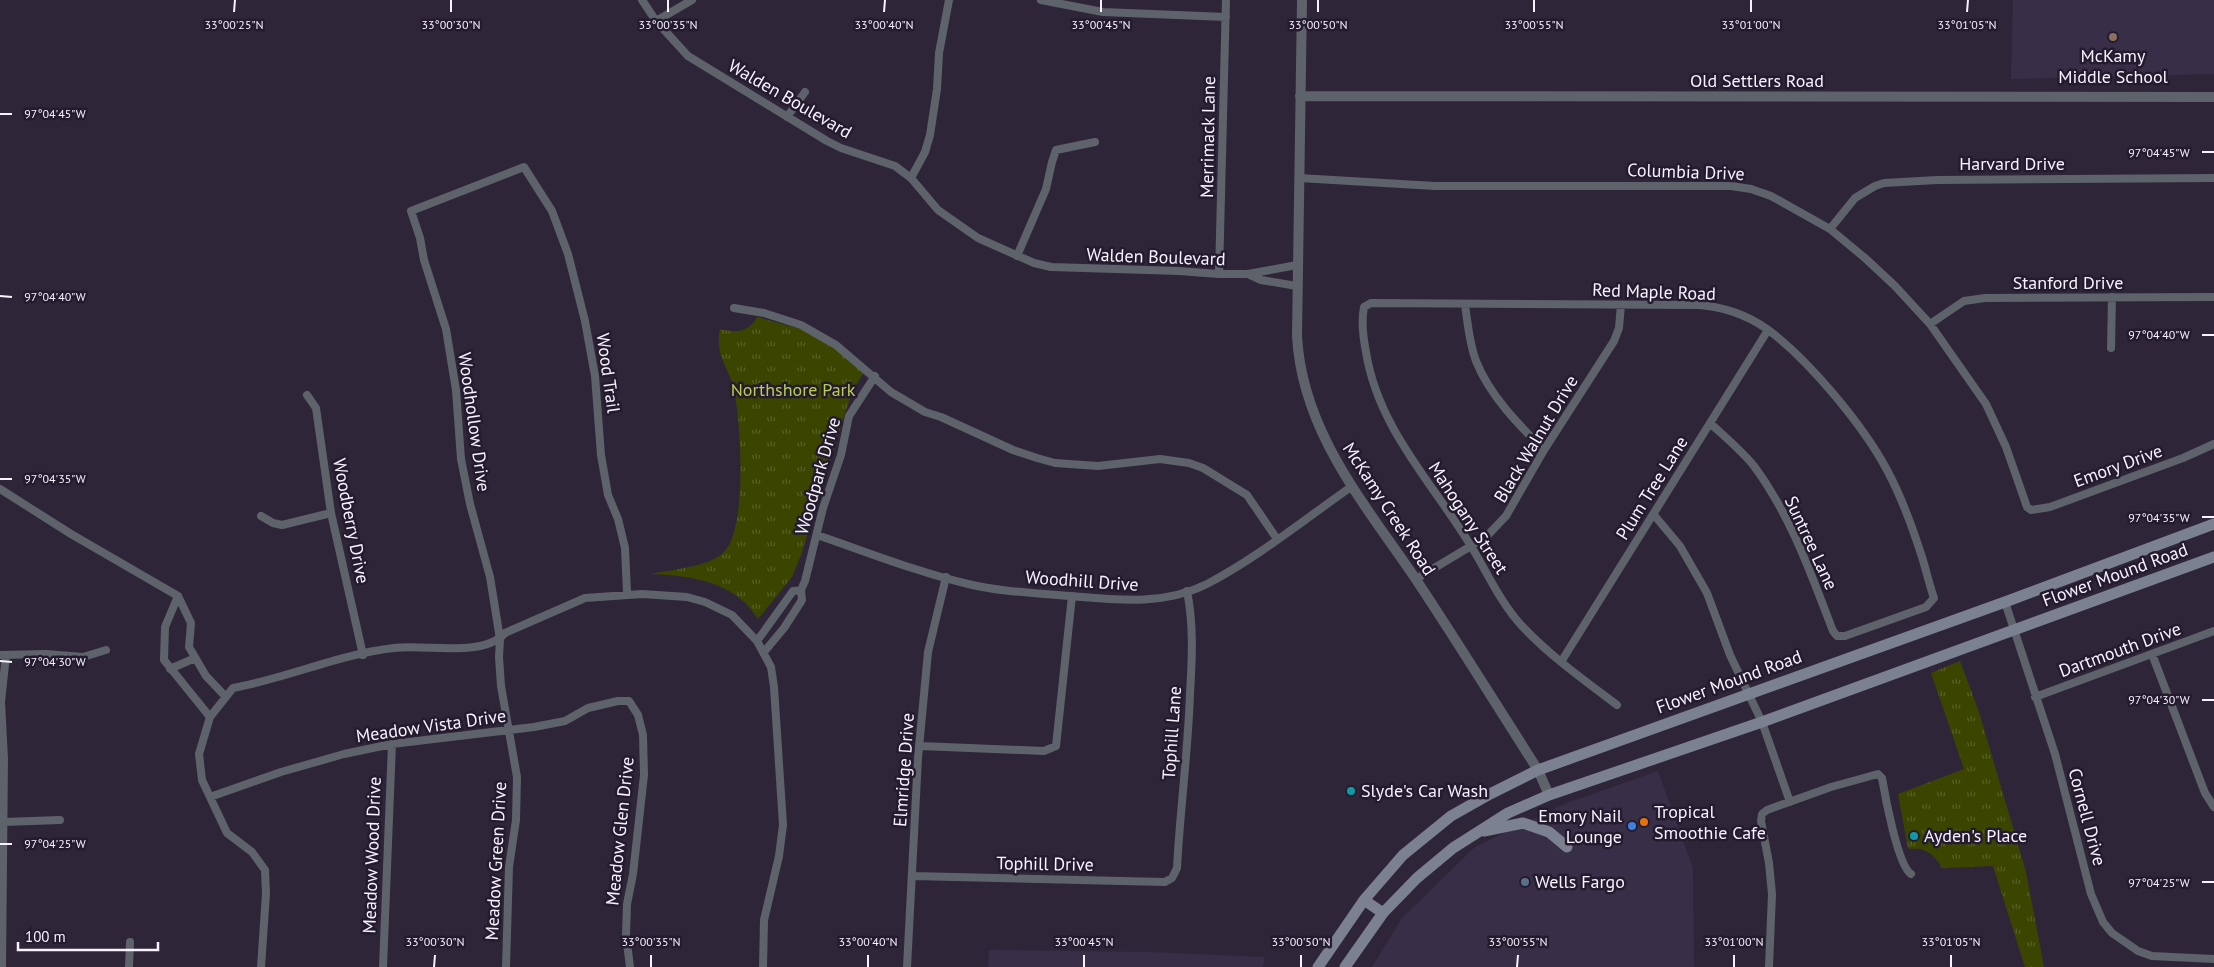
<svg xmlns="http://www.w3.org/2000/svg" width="2214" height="967" font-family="'PT Sans',sans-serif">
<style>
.built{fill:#392e47}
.park{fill:url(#park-tufts)}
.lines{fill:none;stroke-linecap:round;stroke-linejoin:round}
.minor{stroke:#5e626b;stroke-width:8}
.tertiary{stroke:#5e626b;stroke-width:10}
.secondary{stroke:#7b8190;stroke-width:11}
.ticks{fill:none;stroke:#f7f2fe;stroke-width:2}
.education-dot{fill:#8d6e63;stroke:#241c2e;stroke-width:2}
.culture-dot{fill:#0f9aa8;stroke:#241c2e;stroke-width:2}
.food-dot{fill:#e8710a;stroke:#241c2e;stroke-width:2}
.shop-dot{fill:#3f7fe0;stroke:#241c2e;stroke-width:2}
.service-dot{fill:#5c6f8a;stroke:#241c2e;stroke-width:2}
.labels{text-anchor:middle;stroke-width:5;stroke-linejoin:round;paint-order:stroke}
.poi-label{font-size:18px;fill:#f7f2fe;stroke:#241c2e;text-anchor:start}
.street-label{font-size:18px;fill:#f7f2fe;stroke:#241c2e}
.park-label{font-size:18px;fill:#b9ce54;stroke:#241c2e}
.ticks-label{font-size:12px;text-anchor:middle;fill:#f7f2fe;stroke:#241c2e;stroke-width:5;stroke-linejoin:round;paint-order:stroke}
</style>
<defs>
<pattern id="park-tufts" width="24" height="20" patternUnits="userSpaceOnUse" patternTransform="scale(1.25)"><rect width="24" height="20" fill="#3b4500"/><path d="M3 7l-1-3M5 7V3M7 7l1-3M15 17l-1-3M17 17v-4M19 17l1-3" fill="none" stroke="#586026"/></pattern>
</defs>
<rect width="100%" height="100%" fill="#2e2638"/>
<path class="built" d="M2013 0H2214V74L2011 79Z
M1658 771 1693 868 1694 967H1372L1402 918 1475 847 1567 803Z
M989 950 1149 952 1265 957 1263 967H988Z"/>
<path class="park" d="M757 317 804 330 833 346 864 372 853 390 845 413 801 555 792 577 758 619C754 613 749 606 743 601 719 579 681 575 650 574 670 570 708 567 723 553 748 531 741 422 734 390 728 363 715 359 720 329 736 333 748 333 757 317Z
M1960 661 1979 712 2026 872 2044 967H2025L1993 866 1942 868C1938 860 1930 851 1920 849 1916 848 1913 850 1908 848L1898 794 1964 769 1931 673Z"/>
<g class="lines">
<path class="minor" d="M642 0 656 21 688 56 827 141 841 148 895 166 911 178 938 210 978 238 1034 263 1051 267 1179 271 1219 274H1248L1297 265
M1041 0 1103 12 1226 17
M656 21 692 0
M787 117 805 92
M911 178 925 152 930 135 937 89 939 53 949 0
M1299 178 1435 186H1731L1751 189 1771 196 1830 229 1865 258 1895 286 1930 324 1986 404 2006 447 2027 507 2031 510 2050 507 2183 458 2214 444
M1830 229 1855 198 1875 186 1884 183 1937 180 2214 178
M1017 256 1046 189 1052 162 1056 150 1095 142
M1219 274 1226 0
M1248 274 1261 280 1297 286
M1465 305C1468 324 1469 343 1476 361 1490 396 1518 424 1544 450
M734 308 764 313 801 325 836 345 891 392 925 412 941 417 1013 450 1037 458 1055 463 1098 466 1160 459 1189 463 1203 468 1247 495 1277 539
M1930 324 1964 301 1985 298 2214 297
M2111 348 2112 297
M307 395 316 408 331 513 363 655
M0 489 71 534 178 596 191 623 189 647 206 676 226 697
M1654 515 1680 546 1707 593 1730 655 1762 722 1790 802
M261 516 273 523 282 525 331 513
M817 535C867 552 917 572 968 584 1002 592 1036 593 1070 596 1116 600 1163 606 1207 584 1257 558 1305 519 1351 487
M1416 579 1486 537 1506 516 1544 450 1614 341 1619 328 1621 305
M178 596 165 627 164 660 210 717
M2005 602 2055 754 2091 894 2103 922 2112 933 2138 951 2152 956 2214 959
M757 641 793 591 801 590
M764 652 784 628 802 600 801 590 805 581 823 508 841 455 849 416 875 376
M2152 654 2205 793 2214 807
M0 655 46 654 83 657 106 650
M1561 662 1768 330
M170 669 195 658
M2035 697 2214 631
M1617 705C1584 680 1550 656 1521 625 1500 602 1487 572 1471 546 1432 482 1378 428 1366 352 1363 337 1361 322 1364 307L1371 303 1699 305C1724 307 1747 315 1767 329 1808 359 1863 425 1887 470 1901 496 1912 526 1921 554 1926 569 1929 584 1934 598L1926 607 1845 636H1837L1833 631C1811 574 1791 516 1754 466 1741 450 1725 437 1710 423
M920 746 1044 751 1056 746 1072 596
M210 797 281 772 344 754 392 744 534 727 565 721 588 708 618 701H629L638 715 643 735 644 775 633 874 627 904 626 935 630 967
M3 822 60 820
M913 876 1165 882 1172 878 1177 868C1180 810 1188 752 1190 694 1192 659 1194 626 1187 591
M2 967 4 759 1 702 6 655
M129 967 130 942
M261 967 266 894 265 870 252 852 227 833 202 780 199 754 210 717 233 688C287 678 340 654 394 648 425 644 483 658 505 633L585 598 642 594 687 597 705 602 732 615 757 641 771 667 774 687 783 825 779 856 764 920 763 967
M383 967 392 744
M506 967 509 867 516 820 517 777 501 686 499 657 500 639 490 577 470 504 461 459 456 390 446 329 424 260 420 238 411 211 524 167 552 211 568 254 585 321 595 376 601 455 608 495 618 519 625 548 627 593
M907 967 918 758 928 652 946 577
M1769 967 1772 894 1769 863 1761 821 1762 814 1767 810 1831 787 1878 774 1882 778C1885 796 1898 866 1911 874"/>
<path class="tertiary" d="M1302 0 1297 336C1302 431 1364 503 1415 578 1457 641 1497 706 1538 770L1549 795
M1300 96 2214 97"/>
<path class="secondary" d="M1484 831 1523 823 1549 832 1567 847
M1364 900 1383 913
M1318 967 1364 900 1403 855 1451 816 1490 794 1538 770 2005 602 2214 524
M1345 967 1383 913 1417 878 1453 848 1508 813 1549 795 1762 722 2214 557"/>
</g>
<path class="ticks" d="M234 12 235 0M451 12V0M668 12V0M884 12 885 0M1101 12V0M1318 12V0M1534 12V0M1751 12V0M1967 12 1968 0M0 114H12M2202 152H2214M0 296 12 297M2202 335H2214M0 479H12M2202 517H2214M0 661 12 662M2202 700H2214M0 844H12M2202 882H2214M434 967 435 955M651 967V955M868 967V955M1084 967V955M1301 967V955M1517 967 1518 955M1734 967V955M1951 967V955"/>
<circle class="education-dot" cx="2113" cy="37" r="5"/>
<g class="culture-dot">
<circle cx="1351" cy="791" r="5"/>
<circle cx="1914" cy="836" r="5"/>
</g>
<circle class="food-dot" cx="1644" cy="822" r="5"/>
<circle class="shop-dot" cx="1632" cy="826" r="5"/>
<circle class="service-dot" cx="1525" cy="882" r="5"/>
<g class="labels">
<g class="poi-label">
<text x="2113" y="62" text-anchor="middle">McKamy<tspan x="2113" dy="21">Middle School</tspan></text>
<text x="1361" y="797">Slyde's Car Wash</text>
<text x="1654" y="818">Tropical<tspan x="1654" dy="21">Smoothie Cafe</tspan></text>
<text x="1622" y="822" text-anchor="end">Emory Nail<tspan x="1622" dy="21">Lounge</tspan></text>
<text x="1924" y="842">Ayden's Place</text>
<text x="1535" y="888">Wells Fargo</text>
</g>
<g class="street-label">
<text x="1757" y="87">Old Settlers Road</text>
<text transform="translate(790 99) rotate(30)" y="6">Walden Boulevard</text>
<text transform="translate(1208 137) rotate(-89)" y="6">Merrimack Lane</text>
<text x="2012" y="170">Harvard Drive</text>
<text transform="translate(1686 172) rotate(2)" y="6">Columbia Drive</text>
<text transform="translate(1156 257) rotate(2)" y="6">Walden Boulevard</text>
<text x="2068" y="289">Stanford Drive</text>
<text transform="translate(1654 292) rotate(2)" y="6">Red Maple Road</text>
<text transform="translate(608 373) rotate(82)" y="6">Wood Trail</text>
<text transform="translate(474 422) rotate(82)" y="6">Woodhollow Drive</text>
<text transform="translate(1536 439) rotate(-59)" y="6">Black Walnut Drive</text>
<text transform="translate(2118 466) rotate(-20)" y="6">Emory Drive</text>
<text transform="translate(818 476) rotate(-74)" y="6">Woodpark Drive</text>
<text transform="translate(1652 488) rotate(-58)" y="6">Plum Tree Lane</text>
<text transform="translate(1389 509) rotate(57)" y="6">McKamy Creek Road</text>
<text transform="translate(1468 518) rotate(57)" y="6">Mahogany Street</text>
<text transform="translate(351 521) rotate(79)" y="6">Woodberry Drive</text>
<text transform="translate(1811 543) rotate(65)" y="6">Suntree Lane</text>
<text transform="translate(2115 575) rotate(-20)" y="6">Flower Mound Road</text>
<text transform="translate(1082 581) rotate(4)" y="6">Woodhill Drive</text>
<text transform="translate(2120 650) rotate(-20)" y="6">Dartmouth Drive</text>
<text transform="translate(1729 682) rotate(-20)" y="6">Flower Mound Road</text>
<text transform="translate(431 726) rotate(-8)" y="6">Meadow Vista Drive</text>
<text transform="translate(1172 733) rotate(-86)" y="6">Tophill Lane</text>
<text transform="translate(904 770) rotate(-86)" y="6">Elmridge Drive</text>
<text transform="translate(2087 817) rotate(75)" y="6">Cornell Drive</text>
<text transform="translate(620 831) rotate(-84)" y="6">Meadow Glen Drive</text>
<text transform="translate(372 855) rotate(-88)" y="6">Meadow Wood Drive</text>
<text transform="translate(496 861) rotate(-87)" y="6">Meadow Green Drive</text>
<text transform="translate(1045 864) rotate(1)" y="6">Tophill Drive</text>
</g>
<g class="park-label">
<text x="793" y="396">Northshore Park</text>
</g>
</g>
<g class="ticks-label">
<text x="234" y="29">33°00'25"N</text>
<text x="451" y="29">33°00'30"N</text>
<text x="668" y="29">33°00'35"N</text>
<text x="884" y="29">33°00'40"N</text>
<text x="1101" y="29">33°00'45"N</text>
<text x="1318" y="29">33°00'50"N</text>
<text x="1534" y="29">33°00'55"N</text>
<text x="1751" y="29">33°01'00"N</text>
<text x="1967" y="29">33°01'05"N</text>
<text x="55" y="118">97°04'45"W</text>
<text x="2159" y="157">97°04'45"W</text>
<text x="55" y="301">97°04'40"W</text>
<text x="2159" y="339">97°04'40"W</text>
<text x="55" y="483">97°04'35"W</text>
<text x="2159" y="522">97°04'35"W</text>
<text x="55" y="666">97°04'30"W</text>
<text x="2159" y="704">97°04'30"W</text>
<text x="55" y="848">97°04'25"W</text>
<text x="2159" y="887">97°04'25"W</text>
<text x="435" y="946">33°00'30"N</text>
<text x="651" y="946">33°00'35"N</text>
<text x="868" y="946">33°00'40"N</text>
<text x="1084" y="946">33°00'45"N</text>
<text x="1301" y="946">33°00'50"N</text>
<text x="1518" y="946">33°00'55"N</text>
<text x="1734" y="946">33°01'00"N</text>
<text x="1951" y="946">33°01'05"N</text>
</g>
<path d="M18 942v8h140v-8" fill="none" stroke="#f7f2fe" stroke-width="2.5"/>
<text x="25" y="942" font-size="15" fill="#f7f2fe" stroke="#241c2e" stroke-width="4" paint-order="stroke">100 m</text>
</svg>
